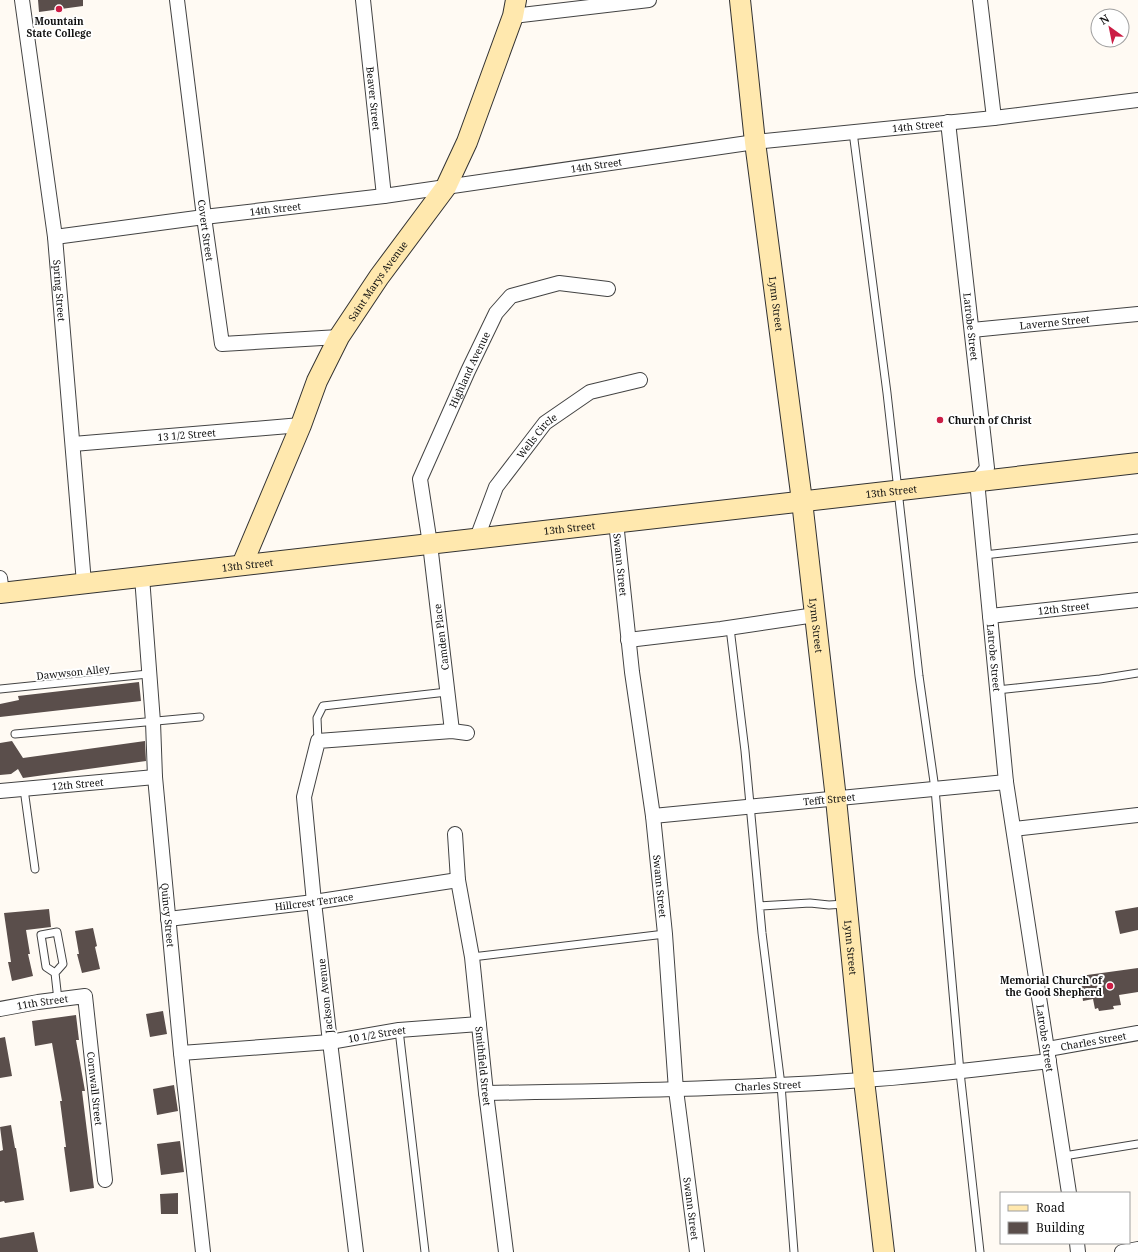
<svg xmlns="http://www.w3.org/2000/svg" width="1138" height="1252" font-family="'Noto Serif',serif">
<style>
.building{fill:#5a4e4b}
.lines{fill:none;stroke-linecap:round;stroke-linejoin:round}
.lane-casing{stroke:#434343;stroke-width:9}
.street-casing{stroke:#434343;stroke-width:16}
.secondary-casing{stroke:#323232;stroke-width:22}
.lane{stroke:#fff;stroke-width:7}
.street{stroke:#fff;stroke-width:14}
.secondary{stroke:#ffe8ae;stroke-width:20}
.poi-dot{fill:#cb1d44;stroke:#fff;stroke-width:1.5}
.labels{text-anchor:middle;stroke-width:4;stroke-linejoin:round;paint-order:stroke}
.poi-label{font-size:10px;font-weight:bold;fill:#101010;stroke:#fff}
.street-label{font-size:10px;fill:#101010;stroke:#fff}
</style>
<rect width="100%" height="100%" fill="#fffaf3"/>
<path class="building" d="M38 0H83V6L39 12Z
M139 682 141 701 0 717V704L19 700 18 696Z
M12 741 23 758 145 741 146 761 23 778 18 769 11 774 0 775V743Z
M1138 907V930L1120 934 1115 911Z
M49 909 51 927 26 930 30 954H28L33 976 12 981 8 962H11L4 913Z
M93 928 97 946 95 947 100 969 82 973 77 954H79L75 931Z
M1138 968V992L1119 995 1121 1005 1113 1006 1114 1009 1099 1011 1098 1008 1095 1009 1093 999 1083 1001 1080 976Z
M163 1011 167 1034 150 1037 146 1014Z
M76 1015 79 1040H76L85 1091H82L94 1188 70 1192 64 1147H66L60 1101H62L52 1043 35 1046 32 1021Z
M5 1037 12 1076 0 1078V1038Z
M174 1085 178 1111 157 1115 153 1089Z
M11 1125 15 1148H16L24 1200 5 1203 4 1201 0 1202V1151L3 1150 0 1127Z
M180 1141 184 1172 161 1175 157 1144Z
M178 1193V1214H161L160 1194Z
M34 1232 38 1252H0V1238Z"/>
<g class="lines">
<defs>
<path id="lane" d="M853 132 887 393 919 676 935 789 960 1072 980 1252
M984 555 1138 538
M730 628 745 751 762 933 781 1085 794 1252
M0 689 148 674
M997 690 1100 679 1138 673
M15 734 200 717
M318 741 317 718 323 706 447 692
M24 789 35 869
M760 906 810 903 829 905 845 904
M472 957 665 934
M55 973 63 964 57 932 41 935 46 967 55 973 58 1000
M399 1030 425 1252
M1064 1156 1138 1144"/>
<g id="street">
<path id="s1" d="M22 0 55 237 84 583"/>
<path id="s2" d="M177 0 204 217 222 344 339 337"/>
<path id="s3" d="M363 0 384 196"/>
<path d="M980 0 994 118"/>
<path d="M513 16 649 0"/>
<path id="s4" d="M948 122 987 468 977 481 1006 782 1069 1193"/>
<path id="s5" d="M55 237 204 217 384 196 755 142 994 118 1138 100"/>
<path id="s6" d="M972 330 1138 314"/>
<path id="s7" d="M73 444 301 425"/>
<path id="s8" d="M616 522 632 672 653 816 665 934 676 1090 697 1252"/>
<path id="s9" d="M477 538 496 487 545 423 590 392 640 380"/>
<path id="s10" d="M142 577 153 722 155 777 181 1053 203 1252"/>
<path d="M0 578 2 593"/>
<path id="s11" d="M990 616 1138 600"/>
<path d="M628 640 721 629 815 615"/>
<path id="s12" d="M452 731 430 544 420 479 468 371 496 313 511 296 559 283 608 289"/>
<path id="s13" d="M0 791 155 777"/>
<path id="s14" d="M653 816 1006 782"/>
<path d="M1014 829 1138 815"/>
<path id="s15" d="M455 834 458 880 472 957 486 1093 506 1252"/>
<path id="s16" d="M168 919 314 902 458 880"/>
<path id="s17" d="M0 1009 38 1002 85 996 105 1180"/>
<path id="s18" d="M1048 1049 1138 1033"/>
<path id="s19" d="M181 1053 330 1042 399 1030 479 1024"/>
<path id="s20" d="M486 1093C612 1091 737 1089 863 1080 925 1076 988 1068 1049 1061"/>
<path d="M1077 1243 1078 1252"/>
<path d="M356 1252 330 1042 314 902 304 797 318 741 452 731 467 733"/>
<path d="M1122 1252 1138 1249"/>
</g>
<g id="secondary">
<path id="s21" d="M740 0 755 142 802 501 836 799 864 1080 884 1252"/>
<path id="s22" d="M242 565 301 425 317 381 339 337 379 277 446 187 467 142 513 16 516 0"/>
<path id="s23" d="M0 593 1138 463"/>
</g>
</defs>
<use href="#lane" class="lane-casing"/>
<use href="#street" class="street-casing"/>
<use href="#secondary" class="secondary-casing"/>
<use href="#lane" class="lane"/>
<use href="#street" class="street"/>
<use href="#secondary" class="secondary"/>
</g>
<g class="poi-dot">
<circle cx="59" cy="9" r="4"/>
<circle cx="940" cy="420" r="4"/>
<circle cx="1110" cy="986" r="4"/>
</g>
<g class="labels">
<g class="poi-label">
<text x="59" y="25">Mountain<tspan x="59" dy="12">State College</tspan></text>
<text x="948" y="424" text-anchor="start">Church of Christ</text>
<text x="1102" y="984" text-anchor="end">Memorial Church of<tspan x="1102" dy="12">the Good Shepherd</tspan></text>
</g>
<g class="street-label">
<text dy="4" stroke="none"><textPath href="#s3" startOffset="99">Beaver Street</textPath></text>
<text dy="4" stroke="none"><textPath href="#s5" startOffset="870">14th Street</textPath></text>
<text dy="4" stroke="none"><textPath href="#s5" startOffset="546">14th Street</textPath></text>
<text dy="4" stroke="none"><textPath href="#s5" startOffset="222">14th Street</textPath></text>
<text dy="4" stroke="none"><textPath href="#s2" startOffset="232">Covert Street</textPath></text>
<text dy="4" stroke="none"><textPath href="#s22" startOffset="316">Saint Marys Avenue</textPath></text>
<text dy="4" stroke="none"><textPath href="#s1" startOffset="293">Spring Street</textPath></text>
<text dy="4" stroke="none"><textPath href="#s21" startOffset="306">Lynn Street</textPath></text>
<text dy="4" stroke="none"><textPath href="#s6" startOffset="83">Laverne Street</textPath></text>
<text dy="4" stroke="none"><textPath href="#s4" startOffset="206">Latrobe Street</textPath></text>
<text dy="4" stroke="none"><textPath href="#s12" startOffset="374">Highland Avenue</textPath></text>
<text dy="4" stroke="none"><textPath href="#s7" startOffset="114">13 1/2 Street</textPath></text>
<text dy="4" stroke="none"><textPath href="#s9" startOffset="120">Wells Circle</textPath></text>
<text dy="4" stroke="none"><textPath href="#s23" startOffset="897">13th Street</textPath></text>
<text dy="4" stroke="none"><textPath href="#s23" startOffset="573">13th Street</textPath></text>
<text dy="4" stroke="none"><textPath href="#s23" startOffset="249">13th Street</textPath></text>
<text dy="4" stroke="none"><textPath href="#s8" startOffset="43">Swann Street</textPath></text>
<text dy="4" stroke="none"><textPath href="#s11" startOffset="74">12th Street</textPath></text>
<text dy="4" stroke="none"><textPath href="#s21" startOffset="630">Lynn Street</textPath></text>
<text transform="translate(441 637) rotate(-97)" y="4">Camden Place</text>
<text dy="4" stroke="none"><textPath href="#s4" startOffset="542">Latrobe Street</textPath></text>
<text transform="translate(73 672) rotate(-6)" y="4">Dawwson Alley</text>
<text dy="4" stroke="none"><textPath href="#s13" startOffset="78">12th Street</textPath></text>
<text dy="4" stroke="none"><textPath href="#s14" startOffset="177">Tefft Street</textPath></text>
<text dy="4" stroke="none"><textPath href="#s8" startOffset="367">Swann Street</textPath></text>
<text dy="4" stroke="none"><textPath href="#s16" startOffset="147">Hillcrest Terrace</textPath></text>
<text dy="4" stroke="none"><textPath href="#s10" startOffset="339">Quincy Street</textPath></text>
<text dy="4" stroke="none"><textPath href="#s21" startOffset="954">Lynn Street</textPath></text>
<text transform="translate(325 996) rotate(-96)" y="4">Jackson Avenue</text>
<text dy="4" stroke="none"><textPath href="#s17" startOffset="43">11th Street</textPath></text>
<text dy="4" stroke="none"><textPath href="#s19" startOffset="197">10 1/2 Street</textPath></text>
<text dy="4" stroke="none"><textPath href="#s4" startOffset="926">Latrobe Street</textPath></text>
<text dy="4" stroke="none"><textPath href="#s18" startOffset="46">Charles Street</textPath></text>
<text dy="4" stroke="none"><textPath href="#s15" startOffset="234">Smithfield Street</textPath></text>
<text dy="4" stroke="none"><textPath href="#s20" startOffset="282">Charles Street</textPath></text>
<text dy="4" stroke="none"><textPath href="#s17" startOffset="179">Cornwall Street</textPath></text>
<text dy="4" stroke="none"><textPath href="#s8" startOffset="691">Swann Street</textPath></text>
</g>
</g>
<rect x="1000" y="1192" width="130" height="52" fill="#ffffff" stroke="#9f9f9f"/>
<rect x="1008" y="1205" width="20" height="6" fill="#ffe8ae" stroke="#9f9f9f"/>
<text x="1036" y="1212" font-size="12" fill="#101010">Road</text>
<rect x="1008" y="1222" width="20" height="12" fill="#5a4e4b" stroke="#9f9f9f"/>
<text x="1036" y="1232" font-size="12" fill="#101010">Building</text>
<g transform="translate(1110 28) rotate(327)"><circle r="19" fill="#ffffff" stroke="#9f9f9f"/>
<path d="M0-3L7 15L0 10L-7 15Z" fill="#cb1d44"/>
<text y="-6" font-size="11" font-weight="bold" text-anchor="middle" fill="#101010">N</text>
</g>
</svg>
